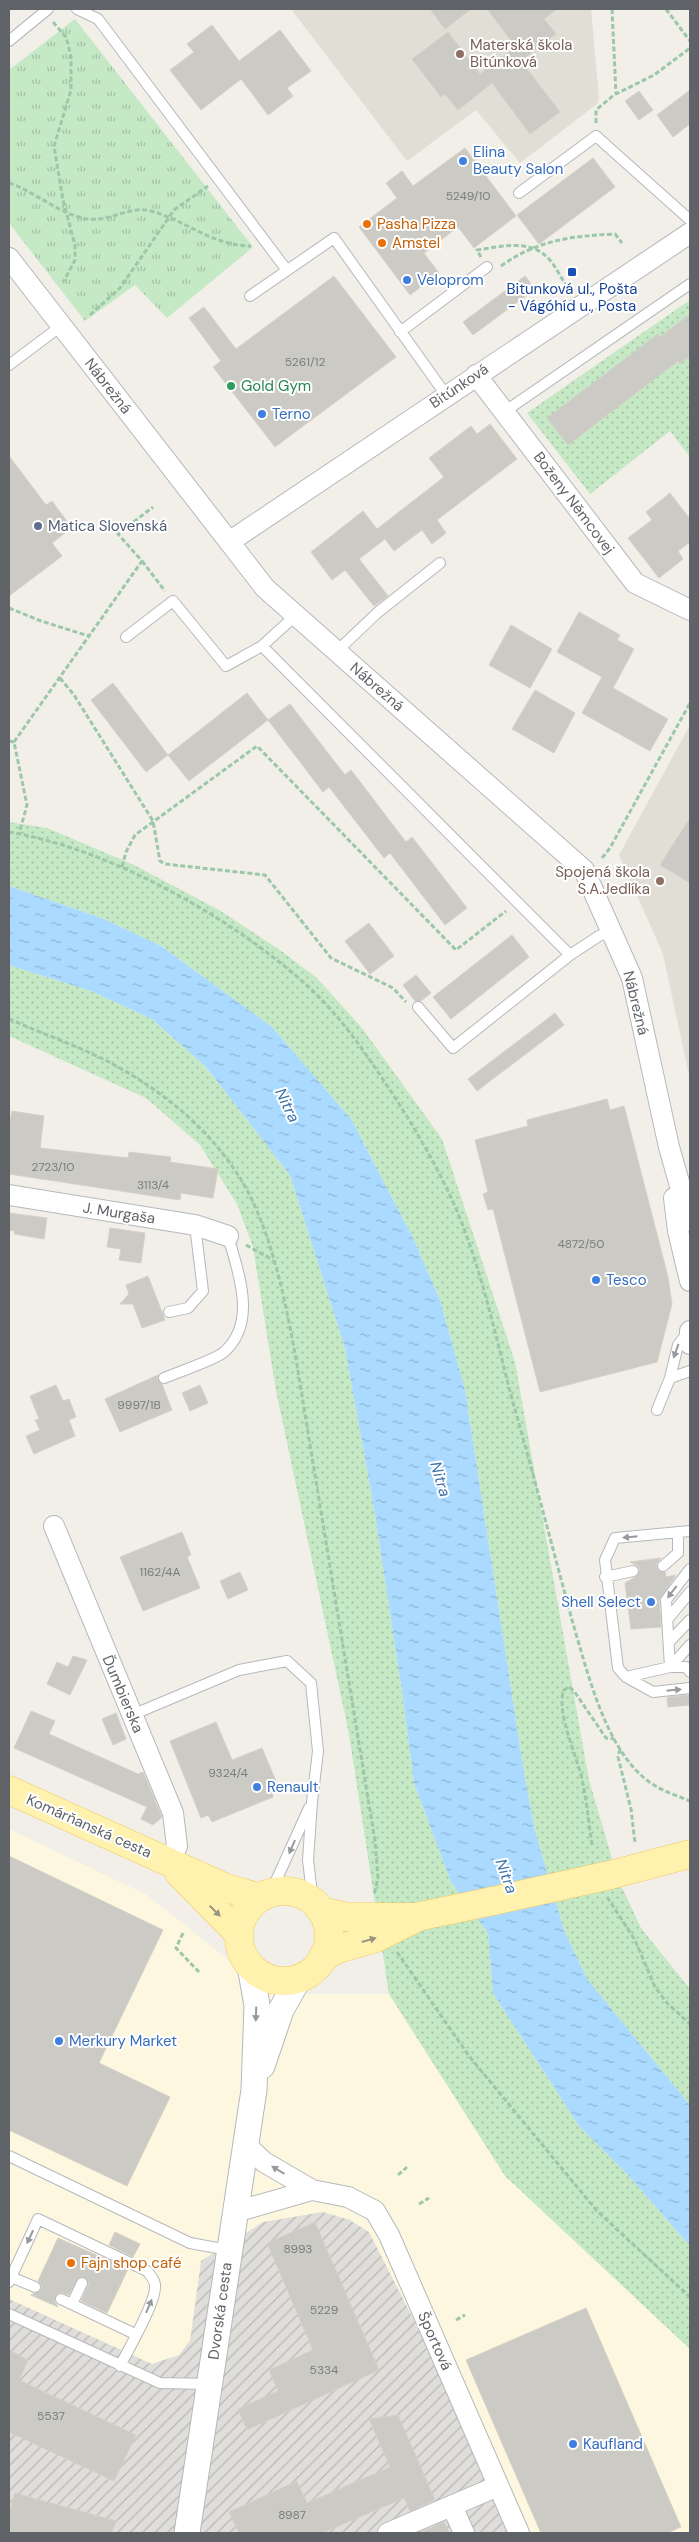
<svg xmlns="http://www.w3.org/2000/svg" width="699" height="2542" font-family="'DM Sans',sans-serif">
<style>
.commercial{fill:#fef7e0}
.industrial{fill:url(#industrial-furrows)}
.education{fill:#e1ded6}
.grass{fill:url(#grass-dots)}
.park{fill:url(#park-tufts)}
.water{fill:url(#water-ripples)}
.building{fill:#cccac5;stroke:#d6d1c6}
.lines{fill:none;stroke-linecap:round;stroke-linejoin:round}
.service-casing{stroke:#b5b8bc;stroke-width:12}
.minor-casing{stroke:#b5b8bc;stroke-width:22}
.tertiary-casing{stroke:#b5b8bc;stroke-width:27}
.primary-casing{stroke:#f2c960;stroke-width:29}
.path{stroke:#9cc7a9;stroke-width:3;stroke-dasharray:5 2.5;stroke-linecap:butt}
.service{stroke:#fff;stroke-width:10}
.minor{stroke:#fff;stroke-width:20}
.tertiary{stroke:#fff;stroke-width:25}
.primary{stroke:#fff2af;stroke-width:28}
.primary-bridge-casing{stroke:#f2c960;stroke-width:29;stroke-linecap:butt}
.primary-bridge{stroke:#fff2af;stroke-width:28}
.oneway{fill:#979a9d}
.oneway2{fill:#979581}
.education-dot{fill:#8d6e63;stroke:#fff;stroke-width:2}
.shop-dot{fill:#3f7fe0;stroke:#fff;stroke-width:2}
.food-dot{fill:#e8710a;stroke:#fff;stroke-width:2}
.transit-dot{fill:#1a4fb4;stroke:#fff;stroke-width:2}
.leisure-dot{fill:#2e9e5b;stroke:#fff;stroke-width:2}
.service-dot{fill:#5c6f8a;stroke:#fff;stroke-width:2}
.labels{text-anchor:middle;stroke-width:4;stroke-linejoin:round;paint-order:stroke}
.number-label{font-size:12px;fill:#7a7d7f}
.education-label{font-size:15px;fill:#785e54;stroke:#fff;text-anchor:start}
.shop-label{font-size:15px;fill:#366cbe;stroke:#fff;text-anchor:start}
.food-label{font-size:15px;fill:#c56008;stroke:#fff;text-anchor:start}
.transit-label{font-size:15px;fill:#164399;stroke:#fff}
.street-label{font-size:15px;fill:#5f6368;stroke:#fff}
.leisure-label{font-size:15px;fill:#27864d;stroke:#fff;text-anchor:start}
.service-label{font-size:15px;fill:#4e5e75;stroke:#fff;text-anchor:start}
.water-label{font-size:16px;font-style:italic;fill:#4174aa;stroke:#fff}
</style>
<defs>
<pattern id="industrial-furrows" width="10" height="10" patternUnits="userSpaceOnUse" patternTransform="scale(1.25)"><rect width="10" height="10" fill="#e0deda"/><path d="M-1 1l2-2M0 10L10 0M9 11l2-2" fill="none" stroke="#b9b8b5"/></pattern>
<pattern id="grass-dots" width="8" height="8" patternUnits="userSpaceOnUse" patternTransform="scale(1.25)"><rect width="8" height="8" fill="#c5e8c5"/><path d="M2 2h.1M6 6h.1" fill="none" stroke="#a3c0a4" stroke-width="1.8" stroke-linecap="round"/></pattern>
<pattern id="park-tufts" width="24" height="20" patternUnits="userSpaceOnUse" patternTransform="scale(1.25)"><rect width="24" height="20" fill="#c5e8c5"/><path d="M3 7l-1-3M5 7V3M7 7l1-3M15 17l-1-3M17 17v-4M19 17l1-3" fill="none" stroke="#a3c0a4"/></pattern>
<pattern id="water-ripples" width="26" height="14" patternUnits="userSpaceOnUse" patternTransform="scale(1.25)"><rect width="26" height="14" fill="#aadaff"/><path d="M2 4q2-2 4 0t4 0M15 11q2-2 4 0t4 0" fill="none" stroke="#8eb4d2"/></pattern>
</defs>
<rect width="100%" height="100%" fill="#f1efe8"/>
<path class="commercial" d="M9 1829 147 1895 271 1994H389L505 2176 690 2349V2533H507L428 2348 202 2261 190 2341 179 2355 152 2364 9 2299Z"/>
<path class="industrial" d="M323 2212 350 2220 369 2232 428 2348 507 2533H9V2299L152 2364 179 2355 190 2341 201 2261 263 2222Z"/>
<path class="education" d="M291 9H591L599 99 597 104 520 163 476 110 407 161Z
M690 725V1080L663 954 619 855Z"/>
<path class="grass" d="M690 300V457L670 431 590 494 527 413Z
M9 822 47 828 132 864 219 910 280 950 317 978 362 1028 442 1139 515 1362 589 1780 618 1879 641 1928 690 1989V2105L587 1979 564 1930 535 1831 524 1773 465 1390 440 1300 413 1238 351 1119 272 1027 161 946 104 919 9 886Z
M9 965 91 991 152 1019 206 1067 290 1175 345 1348 374 1508 402 1691 414 1783 451 1882 488 1933 493 1993 579 2126 629 2176 690 2246V2349L505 2176 389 1994 349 1734 276 1391 253 1247 237 1204 200 1145 146 1098 9 1036Z"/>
<path class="park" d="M75 19 253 247 167 318 135 285 85 321 9 223V70Z"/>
<path class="water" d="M9 886 104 919 161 946 272 1027 351 1119 413 1238 440 1300 465 1390 524 1773 535 1831 564 1930 587 1979 690 2105V2246L629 2176 579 2126 493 1993 488 1933 451 1882 414 1783 402 1691 374 1508 345 1348 290 1175 206 1067 152 1019 91 991 9 965Z"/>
<path class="building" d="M430 9H471L445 29Z
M487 9H557L544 19 556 34 521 61 560 112 530 134 492 83 458 110 445 94 441 97 412 59 448 32 480 74 516 47Z
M212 25 239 61 280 30 311 71 287 88 293 96 268 115 241 79 201 110 170 70 194 52 187 44Z
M690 90V124L673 137 657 115Z
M639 91 653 110 639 120 625 101Z
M465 148 516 216 474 248 458 227 424 253 439 273 410 295 359 227 397 198 386 183 402 171 413 186Z
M593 158 615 187 539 244 517 215Z
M334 276 396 357 275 447 213 367 221 361 189 318 204 307 236 349Z
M525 276 535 289 473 335 463 322Z
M690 314V356L680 364 678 361 568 445 547 418 658 334 660 337Z
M490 424 517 459 437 520 446 533 432 544 422 530 394 551 385 539 359 559 388 596 374 606 345 570 332 580 311 552 363 511 377 529 444 477 429 458 471 426 477 434Z
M9 456 46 505 52 501 69 524 63 528 66 532 52 543 62 556 9 596Z
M670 493 690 519V542L678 551 683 559 659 578 628 538 652 520 646 512Z
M579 612 620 635 617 640 634 649 613 688 668 719 650 751 582 713 602 677 557 652Z
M511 625 552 649 530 688 489 665Z
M113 683 168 755 146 772 91 700Z
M535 690 575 713 554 753 512 729Z
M247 693 268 720 189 781 168 755Z
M290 704 345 775 351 770 406 842 412 837 467 908 445 925 390 853 384 858 329 787 323 792 268 720Z
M690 818V883L660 865Z
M369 923 394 956 370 974 345 941Z
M512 935 529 957 451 1019 433 997Z
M416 975 431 993 421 1001H415L403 985Z
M555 1013 564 1025 477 1091 468 1079Z
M607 1099 610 1110 624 1106 668 1277 672 1304 657 1362 540 1392 493 1209 488 1210 483 1194 488 1192 475 1140 528 1126 527 1120Z
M12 1111 44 1116 40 1148 128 1158 129 1152 171 1157 170 1162 218 1169 213 1198 181 1193 180 1200 9 1174V1125Z
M9 1213 47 1218 44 1239 14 1234 15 1231 9 1230Z
M110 1228 145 1233 141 1263 119 1260 121 1249 107 1247Z
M148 1276 165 1320 142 1328 133 1304H120L129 1294 126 1285Z
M158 1375V1380L162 1384 172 1410 120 1432 105 1399Z
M56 1385 63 1401 69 1399 76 1417 69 1420 75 1436 34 1454 26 1436 40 1430 35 1420 39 1419 30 1396Z
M200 1385 208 1403 190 1411 182 1393Z
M182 1532 191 1555 187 1557 200 1588 143 1611 120 1557Z
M661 1558 656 1564 658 1571 665 1572 666 1577 676 1575 659 1600 661 1627 631 1629 625 1583 637 1576 640 1570 638 1566 630 1562Z
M240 1572 248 1590 228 1599 220 1581Z
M73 1656 87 1660 70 1695 47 1684 57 1662 68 1667Z
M690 1695V1705L668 1707 667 1697Z
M31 1711 55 1721 49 1734 138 1774 143 1772 162 1817 153 1825 141 1819 147 1807 14 1748Z
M116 1713 126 1739 113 1745 102 1719Z
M216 1722 232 1760 262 1748 278 1786 272 1789 273 1797 212 1822 208 1815 201 1818 170 1741Z
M9 1856 163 1930 99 2063 170 2097 127 2186 9 2130Z
M315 2222 379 2370 247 2430 238 2409 278 2391 269 2370 313 2350 267 2243Z
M115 2232 140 2244 133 2257 109 2245Z
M58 2238 128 2269 107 2313 81 2301 89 2283 84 2277 78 2278 69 2295 61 2292 57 2294 54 2300 58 2307 31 2295 41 2290 42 2286 38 2281Z
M586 2308 681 2527 667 2533H541L466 2360Z
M9 2350 28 2360 19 2380 136 2435 114 2481 9 2432Z
M398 2415 435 2500 410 2511 404 2498 322 2533H239L229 2512 297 2481 307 2503 390 2467 369 2419Z
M15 2493 116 2521 112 2533H9V2514Z
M444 2522 449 2533H419Z"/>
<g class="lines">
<defs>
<path id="service" d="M77 9 98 19 286 269
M9 41 48 9
M519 193 596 136 690 220
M250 296 334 238 446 395
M400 332 487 267
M9 365 61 326
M504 412 690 284
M126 637 173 601 226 666 262 646 296 615
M262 646 570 955
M337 651 377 613 440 563
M418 1007 453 1048 570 955 599 936 612 931
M169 1312 188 1308 203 1291 195 1225
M164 1378C178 1372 215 1360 224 1352 258 1322 238 1272 228 1236
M670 1378 690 1371
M657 1410 670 1378 678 1345 687 1333
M690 1531 615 1538 605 1560 618 1668 626 1677 653 1692 690 1688
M663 1566 678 1553V1532
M605 1577 633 1571
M667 1620 690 1592
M669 1642 690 1620
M670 1667 666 1600 690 1569
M670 1667 690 1645
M626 1677 670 1667H686L690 1672
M132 1715 239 1670 287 1661 311 1683 318 1751 312 1802 308 1860 313 1902
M270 1894 309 1808
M9 2156 190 2243 228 2250
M11 2277 35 2287
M9 2282 38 2219 147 2271C151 2276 156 2281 155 2288 154 2306 129 2348 120 2366
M61 2299 135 2334
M72 2304 82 2283
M9 2314 160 2383 209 2384"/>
<path id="minor" d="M9 258 265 588 584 870 632 978 669 1147 690 1221
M476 375 635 583 690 610
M229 542 690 233
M9 1195 195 1225 228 1236
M674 1198 678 1231 690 1281
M690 1331V1344
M54 1526 173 1813 177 1846 169 1863
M246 2145 264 2162 312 2190 348 2197 375 2211 389 2235 519 2533
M235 2212 312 2190
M452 2506 464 2533
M388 2533 498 2486"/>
<path id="tertiary" d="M262 2066 281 2010 299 1978
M187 2533 254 2090 257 2005 250 1966"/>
<path id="primary" d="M9 1790 224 1887 260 1898
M179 1873 239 1934
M610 1875 690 1854
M239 1936a45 45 0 1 1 90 0a45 45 0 1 1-90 0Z
M321 1911 347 1917H416L493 1901
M323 1956 341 1948 376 1938 414 1919"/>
</defs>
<use href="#service" class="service-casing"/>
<use href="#minor" class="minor-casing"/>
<use href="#tertiary" class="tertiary-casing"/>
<use href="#primary" class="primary-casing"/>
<path class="path" d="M612 9 616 94
M666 9 690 41
M53 22 66 37 71 56V90L54 146 63 200 75 245V260L64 281
M596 123V110L614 95 654 75 690 48
M9 183C36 192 60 215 88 219 110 222 130 205 151 211 187 221 213 246 251 246
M481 257 477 250C499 247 527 239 546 256 554 263 560 276 566 285
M501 266C537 240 572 236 615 234L622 243
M90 315 120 288 174 210 208 186
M142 561 165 591
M9 608 41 621 89 636
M60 678 74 695 153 821 160 861 165 864 265 875 331 958 393 988 406 1002
M9 741 14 742 27 805 19 834
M14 742 142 561 118 534 153 507
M9 832C73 843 136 871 192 903 235 928 278 958 314 992 340 1017 362 1048 382 1078 409 1118 434 1160 454 1204 481 1266 495 1334 512 1399 533 1472 552 1546 572 1620 587 1670 605 1749 648 1781 661 1791 676 1795 690 1801
M602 858 610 848 690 703
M122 867 126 852 135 835 257 746 456 950 506 911
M9 1019C41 1033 75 1045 107 1061 170 1094 229 1144 257 1211 277 1258 287 1310 296 1359L375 1841 378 1878 374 1895
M246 1245 273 1260
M620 1749 618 1757 631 1809 635 1843
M592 1845C589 1825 587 1804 583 1784 579 1759 555 1713 564 1690L569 1687 574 1691 606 1738 614 1739
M607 1897 635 1940 655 1987 667 2003 690 2024
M183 1933 176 1948 199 1972
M397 1952 469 2056 597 2211 690 2297
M398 2175 407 2167
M419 2204 429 2198
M456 2320 465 2315"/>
<use href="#service" class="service"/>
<use href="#minor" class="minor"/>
<use href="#tertiary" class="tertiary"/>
<use href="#primary" class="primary"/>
<defs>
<path id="primary-bridge" d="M493 1901 610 1875"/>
</defs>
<use href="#primary-bridge" class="primary-bridge-casing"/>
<use href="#primary-bridge" class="primary-bridge"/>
</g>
<defs><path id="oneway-solid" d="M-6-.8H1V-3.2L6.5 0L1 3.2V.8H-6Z" transform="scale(1.25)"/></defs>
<g class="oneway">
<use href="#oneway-solid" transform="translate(676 1351) rotate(110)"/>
<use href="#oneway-solid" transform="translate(630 1537) rotate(174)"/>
<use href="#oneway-solid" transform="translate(672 1592) rotate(128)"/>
<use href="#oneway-solid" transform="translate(674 1690) rotate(-6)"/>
<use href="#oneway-solid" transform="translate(292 1847) rotate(114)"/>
<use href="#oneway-solid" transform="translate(256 2014) rotate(92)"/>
<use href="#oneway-solid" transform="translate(278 2170) rotate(-149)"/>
<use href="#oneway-solid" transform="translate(30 2237) rotate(115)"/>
<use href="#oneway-solid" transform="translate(149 2306) rotate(-67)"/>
</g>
<g class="oneway2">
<use href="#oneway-solid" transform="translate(215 1911) rotate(45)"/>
<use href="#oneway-solid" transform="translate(369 1940) rotate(-16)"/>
</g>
<g class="education-dot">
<circle cx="460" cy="54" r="5"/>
<circle cx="660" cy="881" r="5"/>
</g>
<g class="shop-dot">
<circle cx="463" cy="161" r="5"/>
<circle cx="407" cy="280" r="5"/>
<circle cx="262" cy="414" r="5"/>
<circle cx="596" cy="1280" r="5"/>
<circle cx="651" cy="1602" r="5"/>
<circle cx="257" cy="1787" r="5"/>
<circle cx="59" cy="2041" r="5"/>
<circle cx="573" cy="2444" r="5"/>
</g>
<g class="food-dot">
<circle cx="367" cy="224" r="5"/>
<circle cx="382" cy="243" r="5"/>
<circle cx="71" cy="2263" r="5"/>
</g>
<rect class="transit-dot" x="567" y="267" width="10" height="10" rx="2.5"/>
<circle class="leisure-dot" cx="231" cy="386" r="5"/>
<circle class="service-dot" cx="38" cy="526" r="5"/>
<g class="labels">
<g class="number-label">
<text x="468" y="200">5249/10</text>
<text x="305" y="366">5261/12</text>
<text x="53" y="1171">2723/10</text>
<text x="153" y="1189">3113/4</text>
<text x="581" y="1248">4872/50</text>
<text x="139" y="1409">9997/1B</text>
<text x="160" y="1576">1162/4A</text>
<text x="228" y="1777">9324/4</text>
<text x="298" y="2253">8993</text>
<text x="324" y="2314">5229</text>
<text x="324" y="2374">5334</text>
<text x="51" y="2420">5537</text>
<text x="292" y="2519">8987</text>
</g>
<g class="education-label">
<text x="470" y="50">Materská škola<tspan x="470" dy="17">Bitúnková</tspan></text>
<text x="650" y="877" text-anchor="end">Spojená škola<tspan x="650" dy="17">S.A.Jedlíka</tspan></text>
</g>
<g class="shop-label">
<text x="473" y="157">Elina<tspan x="473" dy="17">Beauty Salon</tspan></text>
<text x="417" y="285">Veloprom</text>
<text x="272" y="419">Terno</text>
<text x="606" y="1285">Tesco</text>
<text x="641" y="1607" text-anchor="end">Shell Select</text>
<text x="267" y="1792">Renault</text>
<text x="69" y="2046">Merkury Market</text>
<text x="583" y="2449">Kaufland</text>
</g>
<g class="food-label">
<text x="377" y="229">Pasha Pizza</text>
<text x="392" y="248">Amstel</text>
<text x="81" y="2268">Fajn shop café</text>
</g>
<g class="transit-label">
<text x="572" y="294">Bitunková ul., Pošta<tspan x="572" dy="17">- Vágóhíd u., Posta</tspan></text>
</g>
<g class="street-label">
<text transform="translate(108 386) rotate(52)" y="5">Nábrežná</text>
<text transform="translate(459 386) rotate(-34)" y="5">Bitúnková</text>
<text transform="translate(574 503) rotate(53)" y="5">Boženy Němcovej</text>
<text transform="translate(377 687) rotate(41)" y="5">Nábrežná</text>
<text transform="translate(636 1003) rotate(76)" y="5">Nábrežná</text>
<text transform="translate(119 1213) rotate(9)" y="5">J. Murgaša</text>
<text transform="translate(123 1694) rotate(67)" y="5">Ďumbierska</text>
<text transform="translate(89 1826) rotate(24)" y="5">Komárňanská cesta</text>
<text transform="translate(220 2311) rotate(-82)" y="5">Dvorská cesta</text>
<text transform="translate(435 2341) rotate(66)" y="5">Športová</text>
</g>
<g class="leisure-label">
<text x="241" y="391">Gold Gym</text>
</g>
<g class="service-label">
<text x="48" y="531">Matica Slovenská</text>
</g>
<g class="water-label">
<text transform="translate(288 1105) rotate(64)" y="6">Nitra</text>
<text transform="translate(441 1479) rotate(73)" y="6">Nitra</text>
<text transform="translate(507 1876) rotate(70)" y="6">Nitra</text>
</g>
</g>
<rect width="699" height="2542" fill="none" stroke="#5f6368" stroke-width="20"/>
</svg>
